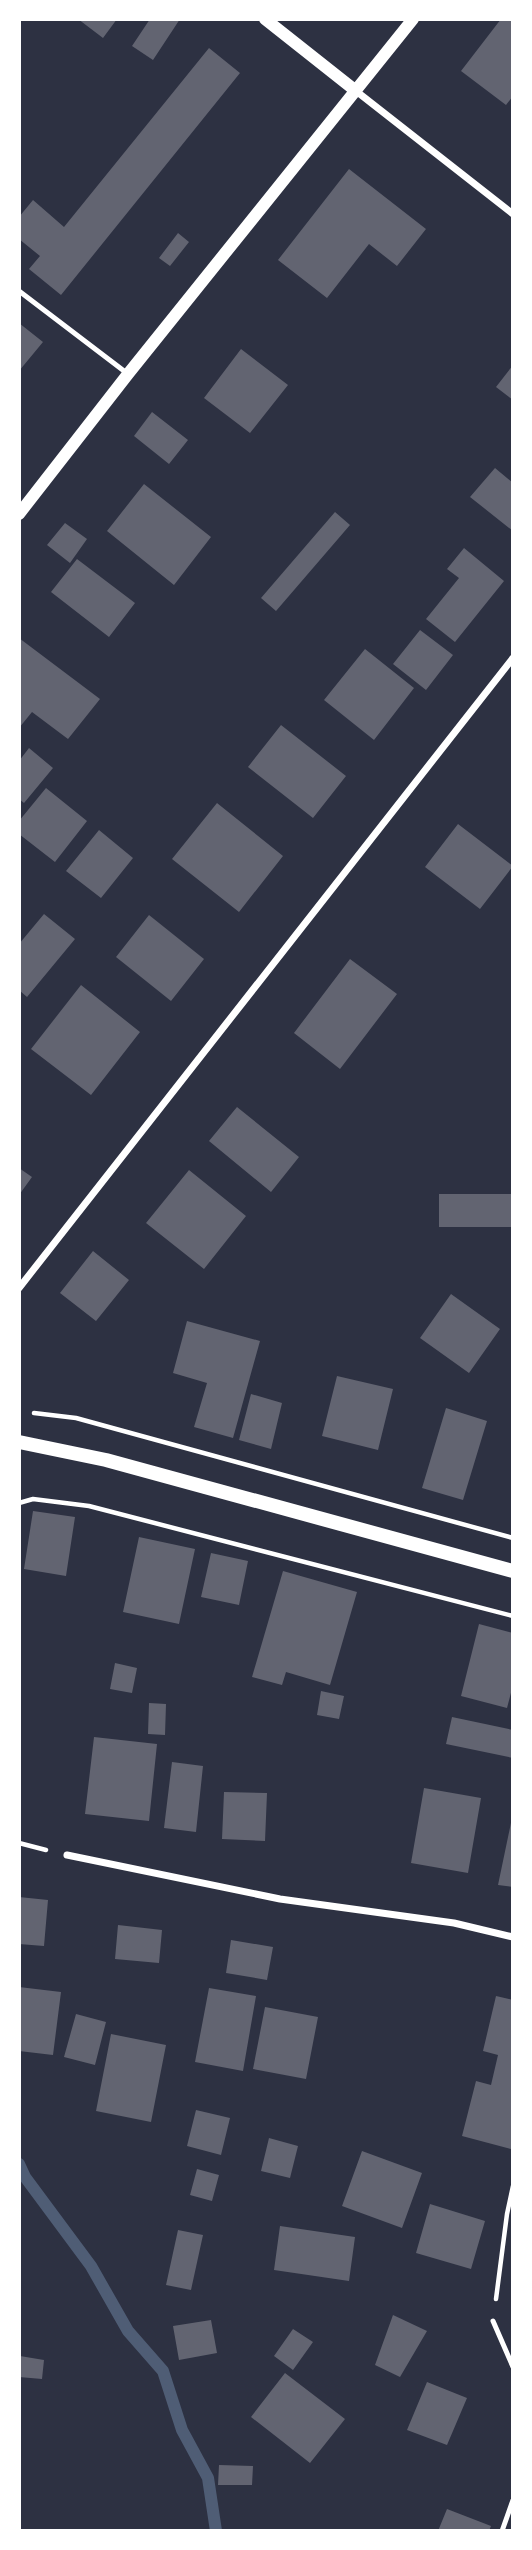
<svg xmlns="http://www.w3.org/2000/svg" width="532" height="2550" font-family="'Roboto Condensed',sans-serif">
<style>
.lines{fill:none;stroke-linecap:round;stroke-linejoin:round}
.stream{stroke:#4f5d75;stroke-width:12}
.building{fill:#626471}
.path{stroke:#fff;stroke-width:4.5}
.service{stroke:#fff;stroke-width:5}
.minor{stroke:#fff;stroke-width:7}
.tertiary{stroke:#fff;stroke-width:12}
.secondary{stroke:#fff;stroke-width:14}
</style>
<rect width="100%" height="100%" fill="#2d3142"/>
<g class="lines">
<path class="stream" d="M19 2164 25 2177 91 2266 128 2331 163 2371 182 2430 208 2478 216 2531"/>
</g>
<path class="building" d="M78 19H117L103 38Z
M150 19H180L153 60 132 46Z
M501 19H513V96L506 105 461 71Z
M209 48 240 73 61 295 29 269 40 256 19 239V217L33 200 64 227Z
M349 169 426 229 397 266 369 244 327 298 278 260Z
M178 233 189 242 170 266 159 258Z
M19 323 43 342 19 371Z
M241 349 288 385 250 433 204 398Z
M513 365V400L496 387Z
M152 412 188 440 169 464 134 436Z
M495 468 513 483V531L470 497Z
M144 484 211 537 174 585 107 531Z
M335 512 350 525 276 611 261 598Z
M65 523 87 539 70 563 47 545Z
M464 548 504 581 455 642 426 619 459 578 447 569Z
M77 559 135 603 109 637 51 592Z
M420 630 453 655 426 690 393 664Z
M19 638 100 699 68 739 32 712 19 728Z
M365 649 414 688 374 740 324 700Z
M281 725 346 776 313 818 248 767Z
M29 748 53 768 24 803 19 799V761Z
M46 788 87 821 55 862 19 834V821Z
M217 803 283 856 239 912 172 859Z
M458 824 513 866 480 909 425 867Z
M99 830 133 858 101 898 66 871Z
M44 914 75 939 27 997 19 990V944Z
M149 915 204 959 171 1001 116 957Z
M350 959 397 994 340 1069 294 1033Z
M81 985 140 1032 91 1095 31 1049Z
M237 1107 299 1157 271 1192 209 1141Z
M19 1168 32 1177 19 1195Z
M189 1170 246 1216 204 1269 146 1223Z
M439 1194H513V1227H439Z
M93 1251 129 1280 96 1321 60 1293Z
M451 1294 500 1329 469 1373 420 1338Z
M187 1321 260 1341 233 1438 194 1427 207 1383 173 1373Z
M337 1376 393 1389 378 1450 322 1436Z
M251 1394 282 1403 271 1449 239 1440Z
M446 1408 487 1421 463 1500 422 1488Z
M33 1511 75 1517 66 1576 24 1569Z
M139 1537 195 1549 179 1624 123 1612Z
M211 1553 248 1561 239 1605 201 1597Z
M283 1571 357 1592 330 1685 286 1672 282 1685 252 1677Z
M479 1624 513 1633V1685L507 1708 461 1696Z
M115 1663 137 1668 132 1693 110 1689Z
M321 1691 344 1696 339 1719 317 1715Z
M149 1703 166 1704 165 1735 148 1734Z
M452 1717 513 1730V1758L446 1744Z
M94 1737 157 1744 149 1821 85 1814Z
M172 1762 203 1766 196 1832 164 1828Z
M424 1788 481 1798 468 1873 411 1863Z
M224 1792 267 1793 265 1841 222 1839Z
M512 1818H513V1887L498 1885Z
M19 1897 48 1900 44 1946 19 1944Z
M118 1925 162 1930 159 1963 115 1959Z
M231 1940 273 1947 267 1980 226 1973Z
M19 1987 61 1992 53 2055 19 2051Z
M209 1988 256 1996 243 2071 195 2062Z
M496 1996 513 2000V2140L511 2149 462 2136 476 2081 491 2085 498 2055 483 2051Z
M265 2007 318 2017 306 2079 253 2069Z
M76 2014 106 2022 95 2065 64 2057Z
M111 2034 166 2045 151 2122 96 2111Z
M196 2110 230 2118 221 2155 187 2146Z
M269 2138 298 2146 290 2178 261 2171Z
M362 2151 422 2173 402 2228 342 2206Z
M197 2169 219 2175 212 2201 190 2195Z
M430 2204 485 2221 471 2269 416 2253Z
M280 2226 355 2237 349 2281 274 2270Z
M178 2230 203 2235 191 2290 166 2285Z
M393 2315 427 2331 400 2377 375 2365Z
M211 2320 217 2353 179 2360 173 2326Z
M293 2329 313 2342 293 2370 274 2356Z
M20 2356 44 2360 42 2379 19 2377Z
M285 2373 345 2419 310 2463 251 2417Z
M427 2382 467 2398 447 2445 407 2430Z
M219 2465 253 2466 252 2485H218Z
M447 2509 491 2526 489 2531H438Z"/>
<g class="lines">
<path class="path" d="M34 1413 76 1418 513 1538
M19 1503 33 1499 89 1506 513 1616
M19 1843 46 1850
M496 2299 507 2214 513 2186"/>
<path class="service" d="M19 291 128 374
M493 2321 513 2367
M502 2531 513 2500"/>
<path class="minor" d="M356 91 513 214
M19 1288 513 658
M67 1855 280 1899 454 1923 513 1937"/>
<path class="tertiary" d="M265 19 356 91
M19 514 128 374 413 19"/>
<path class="secondary" d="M19 1442 106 1460 513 1571"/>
</g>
<rect width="532" height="2550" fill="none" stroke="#ffffff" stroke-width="42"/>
</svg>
